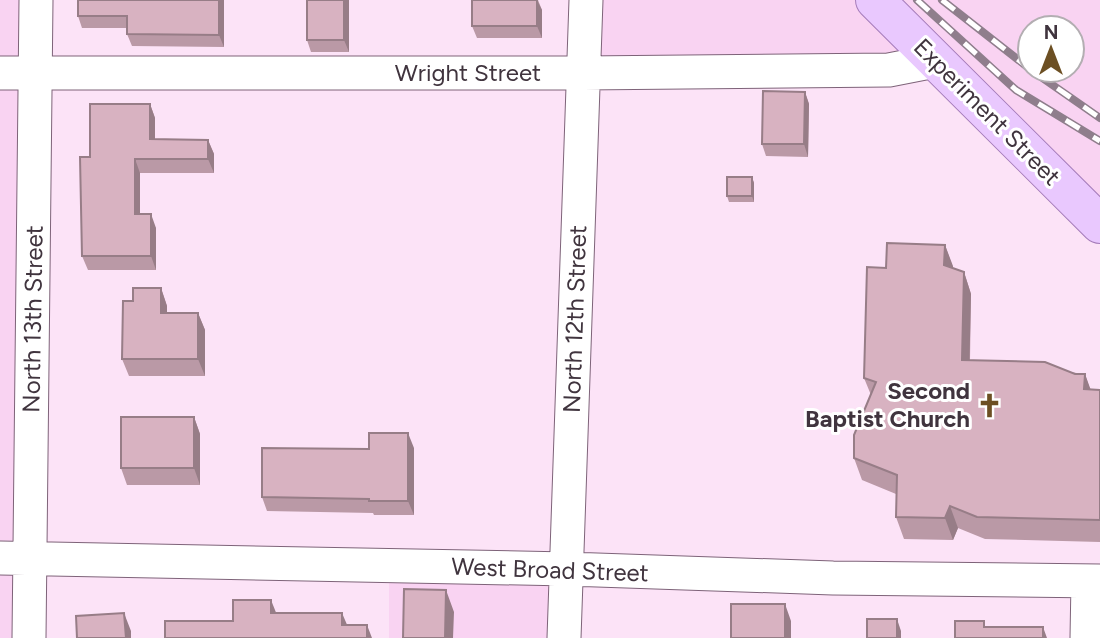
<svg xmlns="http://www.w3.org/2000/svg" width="1100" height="638" font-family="Figtree,sans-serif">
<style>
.built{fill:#f9d3f2;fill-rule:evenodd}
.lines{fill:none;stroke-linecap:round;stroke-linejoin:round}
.minor-casing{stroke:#7e6379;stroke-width:35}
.major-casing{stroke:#a57cba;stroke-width:40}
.minor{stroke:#fff;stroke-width:33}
.major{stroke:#e9c8fe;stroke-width:38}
.rail-casing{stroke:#8f7e8c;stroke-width:8}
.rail{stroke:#fff;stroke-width:5;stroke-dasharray:16;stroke-linecap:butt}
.wall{fill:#ba99a6}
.shaded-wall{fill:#977d87}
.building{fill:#d8b2c1;stroke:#977d87;stroke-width:2}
.labels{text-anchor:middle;stroke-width:6;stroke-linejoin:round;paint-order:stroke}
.street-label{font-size:24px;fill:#40343e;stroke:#fff}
.poi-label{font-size:24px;font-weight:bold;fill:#40343e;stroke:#fff;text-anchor:end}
</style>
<rect width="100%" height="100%" fill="#fce3f7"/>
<path class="built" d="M0 0H33L23 638H0Z
M582 0H1100V243L949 75 580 76ZM1030 28H1072V70H1030Z
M389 568 561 575 560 638H389Z"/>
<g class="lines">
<defs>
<path id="minor" d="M0 73H583L889 70 935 61
M0 558 568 569 833 578 1100 581
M29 638 36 0
M564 638 586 0
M1087 638 1088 581"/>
<path id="major" d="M875 0 1100 224"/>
</defs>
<use href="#minor" class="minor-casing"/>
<use href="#major" class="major-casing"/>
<use href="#minor" class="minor"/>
<use href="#major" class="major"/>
<defs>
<path id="rail" d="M917 0 1016 90 1100 141
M942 0 1030 69
M1031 70 1100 118"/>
</defs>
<use href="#rail" class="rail-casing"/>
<use href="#rail" class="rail"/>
</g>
<path class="wall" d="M224 0V47L132 46 127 34V28H82L78 16Z
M349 0V52H311L307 40Z
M472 0H538L542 10V38H477L472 26Z
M805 92 809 104 808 157 766 156 762 144Z
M150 104 155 118V139L208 140 214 154V173H140V214L156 228V270H88L82 256 90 157Z
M752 177 754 183V202H729L727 196Z
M945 245 953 268 964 272 971 294 970 360 1085 374 1090 390H1100V542L985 539 958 528 953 540 904 539 896 517V494L862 480 854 458 871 395 864 378 886 268Z
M161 288 167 306V313H198L205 330V376H129L122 359 133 301Z
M194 417 200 434V485H127L121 468Z
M414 448V515H374L373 513 267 511 262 497 369 449Z"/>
<path class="shaded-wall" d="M219 0H224V47L219 35Z
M344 0H349V52L344 40Z
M537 0 542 10V38L537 26Z
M805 92 809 104 808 157 804 144Z
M150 104 155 118V153L150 139Z
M208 140 214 154V173L208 159Z
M135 159 140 173V228L135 214Z
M752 177 754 183V202L752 196Z
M151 214 156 228V270L151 256Z
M945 245 953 266 952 286 944 265Z
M964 272 971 294 969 382 962 360Z
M161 288 167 306V330L161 313Z
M198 313 205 330V376L198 359Z
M1085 374 1093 396 1084 389Z
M194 417 200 434V485L194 468Z
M408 433 414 448V515L408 501Z
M950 506 958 528 953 540 945 518Z
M446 590 454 612 453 638H445Z
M271 600 277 615 271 613Z
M785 604 791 621V638H785Z
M124 613 131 631V638H126Z
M342 613 348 627 342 625Z
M897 619 901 631V638H897Z
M367 625 372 638H367Z
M1043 627 1047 638H1043Z"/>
<path class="building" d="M78 0H219V35L127 34V16H78Z
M307 0H344V40H307Z
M472 0H537V26H472Z
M763 91 805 92 804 144H762Z
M90 104H150V139L208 140V159H135V214H151V256H82L80 157H90Z
M727 177H752V196H727Z
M887 243 945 245 944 265 964 272 962 360 1045 362 1075 374H1085L1084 389 1100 390V520L977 517 950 506 945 518 896 517 897 475 854 458V435L876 382 864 378 867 267 886 268Z
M133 288H161V313H198V359H122L123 301H133Z
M121 417H194V468H121Z
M369 433H408V501H369V499L262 497V448L369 449Z
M404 589 446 590 445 638H403Z
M233 600H271V613H342V625H367V638H165V621H233Z
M731 604H785V638H731Z
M124 613 126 638H77L76 616Z
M867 619H897V638H867Z
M955 621H984V627H1043V638H955Z"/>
<defs>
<symbol id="church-bare" viewBox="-9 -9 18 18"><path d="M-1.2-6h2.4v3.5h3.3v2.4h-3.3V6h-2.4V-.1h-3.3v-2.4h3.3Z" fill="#6c4f23" stroke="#fff" stroke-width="2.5" paint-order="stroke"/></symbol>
</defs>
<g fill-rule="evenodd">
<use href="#church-bare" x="972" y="388" width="35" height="35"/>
</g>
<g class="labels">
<g class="street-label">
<text x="468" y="81">Wright Street</text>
<text transform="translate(987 112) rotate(45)" y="8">Experiment Street</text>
<text transform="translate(33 319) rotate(-89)" y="8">North 13th Street</text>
<text transform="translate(575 319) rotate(-88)" y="8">North 12th Street</text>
<text transform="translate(550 570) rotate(2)" y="8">West Broad Street</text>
</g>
<g class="poi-label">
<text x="970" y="399">Second<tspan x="970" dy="28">Baptist Church</tspan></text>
</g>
</g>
<g transform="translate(1051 49)"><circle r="33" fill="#ffffff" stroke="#b3aeb2" stroke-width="2"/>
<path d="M0-5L12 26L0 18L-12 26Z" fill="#6c4f23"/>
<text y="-10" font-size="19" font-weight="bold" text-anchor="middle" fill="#40343e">N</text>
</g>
</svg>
